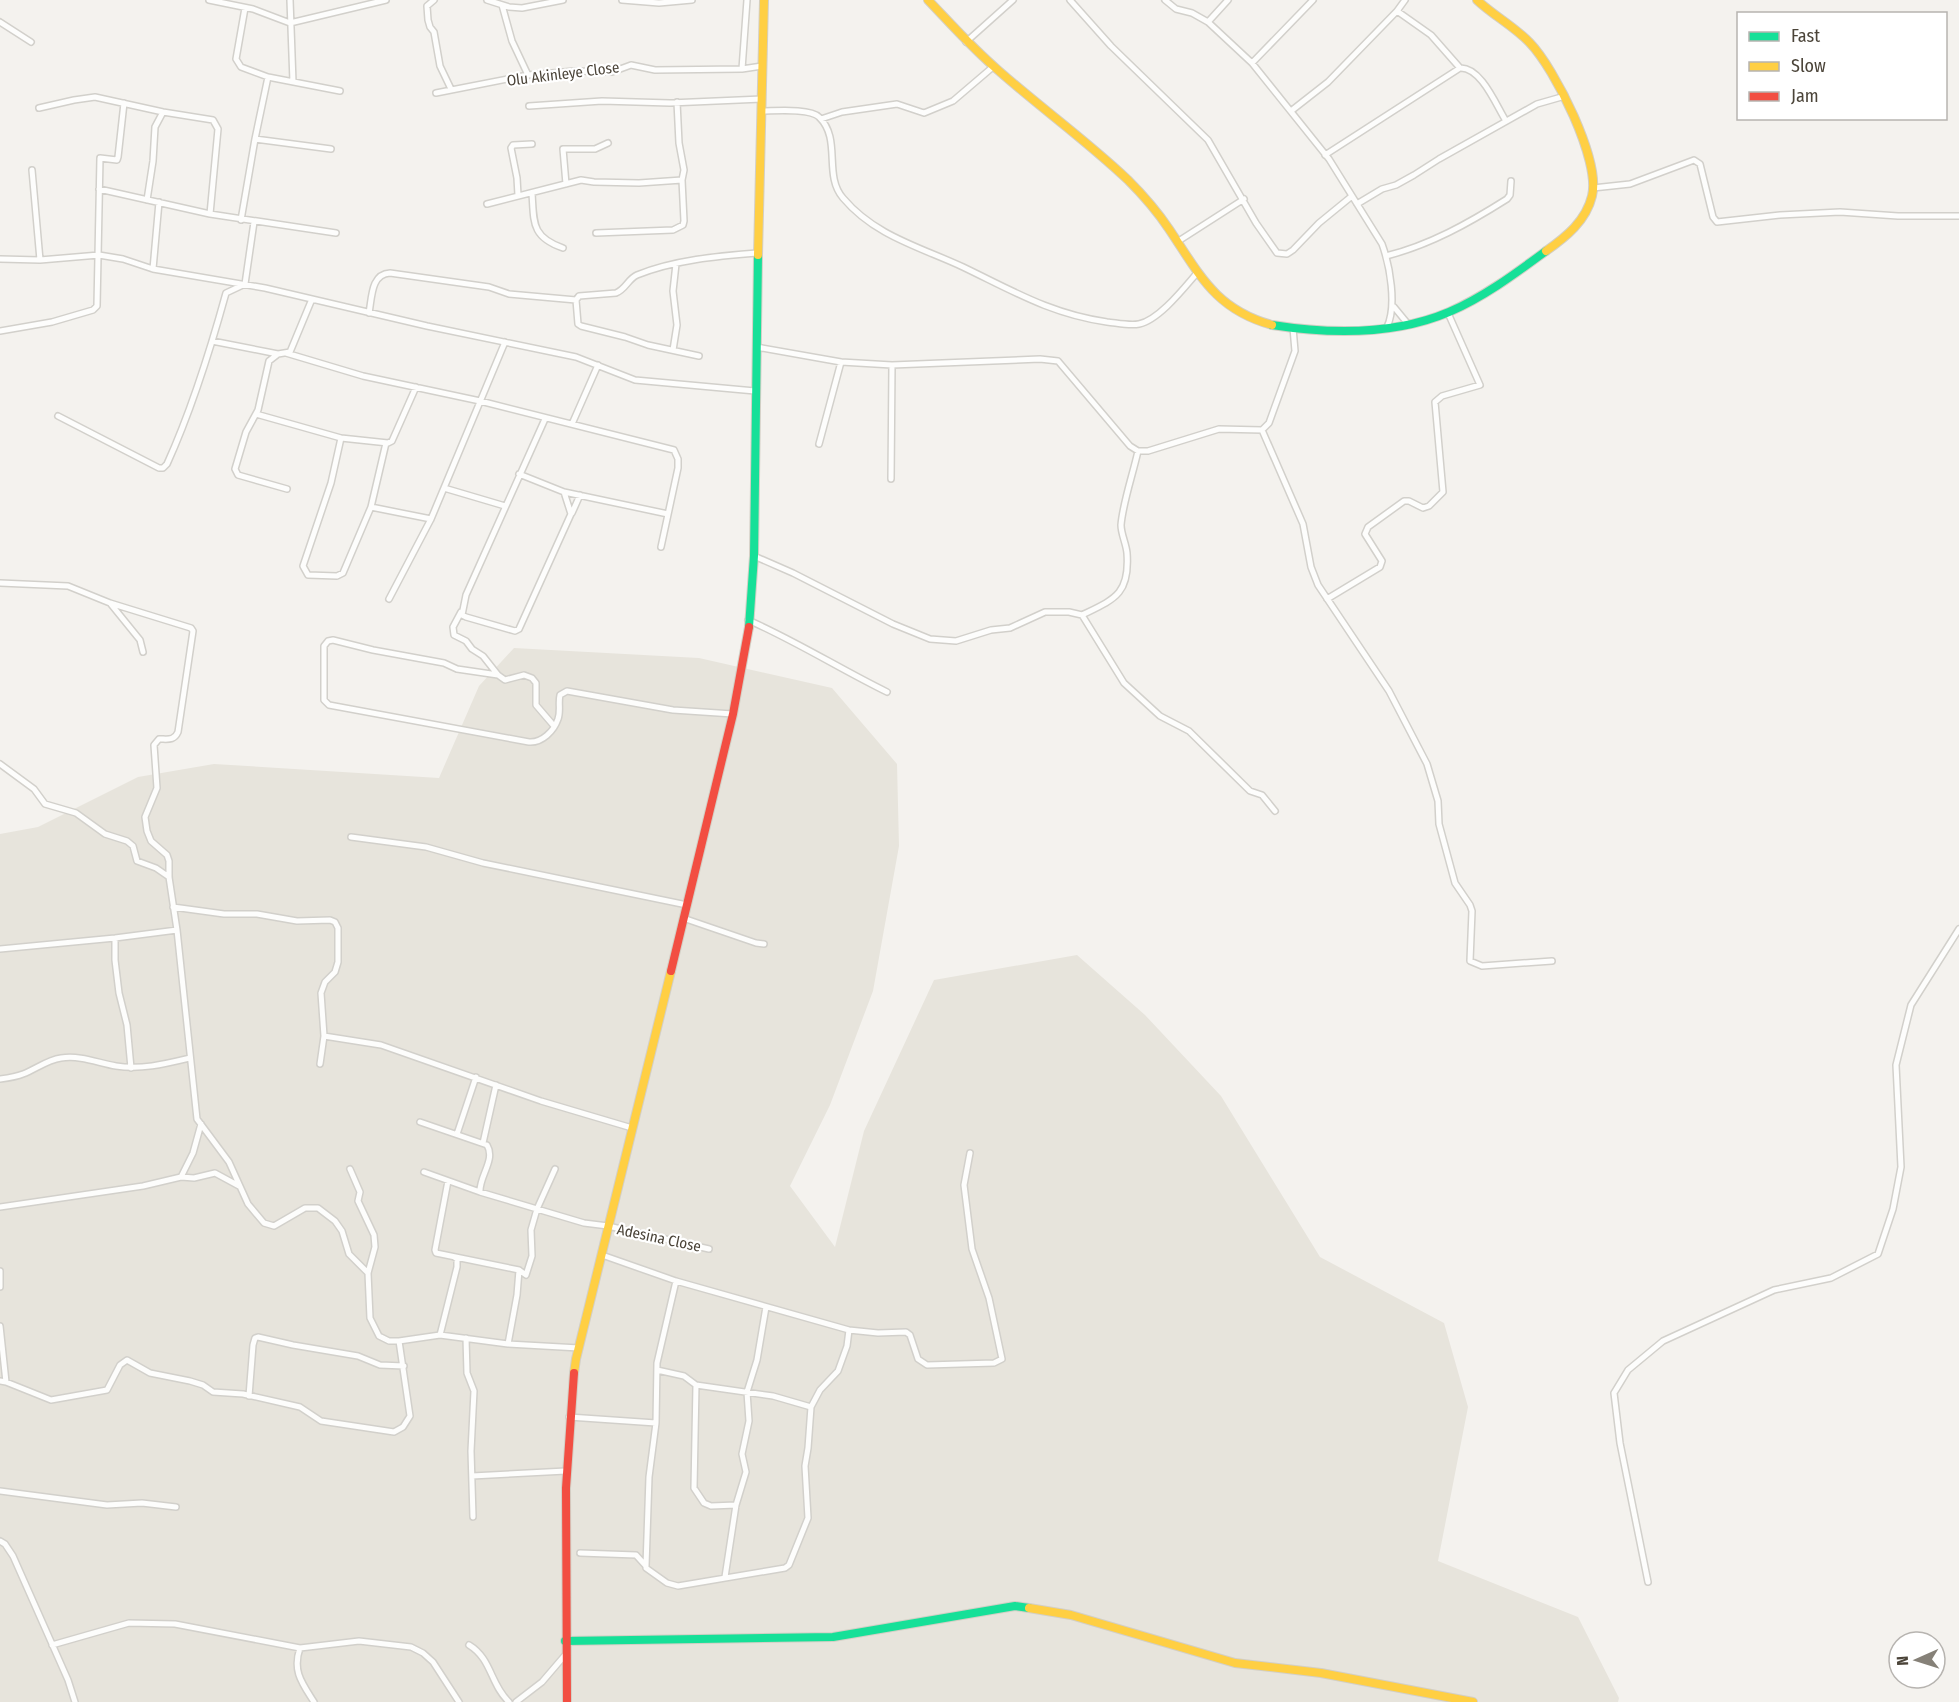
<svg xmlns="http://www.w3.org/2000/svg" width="1959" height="1702" font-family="'Fira Sans Condensed',sans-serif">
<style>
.residential{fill:#e7e4dc}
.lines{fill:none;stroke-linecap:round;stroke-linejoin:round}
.street-casing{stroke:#d2d0cb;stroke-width:8}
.fast-casing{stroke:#d3cfc5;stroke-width:10}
.slow-casing{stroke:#d3cfc5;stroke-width:10}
.jam-casing{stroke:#d3cfc5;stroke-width:10}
.street{stroke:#fdfdfc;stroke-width:5}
.fast{stroke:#16e098;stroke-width:8}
.slow{stroke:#ffcf43;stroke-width:8}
.jam{stroke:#f24e42;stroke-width:8}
.labels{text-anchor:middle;stroke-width:4.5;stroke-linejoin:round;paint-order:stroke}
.street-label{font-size:15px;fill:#4b4439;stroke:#fff}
</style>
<rect width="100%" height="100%" fill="#f4f2ee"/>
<path class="residential" d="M514 648 699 658 832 688 897 764 899 846 873 991 830 1105 790 1186 835 1247 864 1131 934 980 1077 955 1145 1015 1221 1096 1320 1257 1444 1323 1468 1407 1438 1561 1578 1617 1619 1698 1618 1702H0V834L38 827 138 777 214 764 439 778 479 686Z"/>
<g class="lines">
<defs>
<path id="street" d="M209 0 253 9 290 23 386 0
M290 0 293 82
M434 0 427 6 428 20 430 27 434 32 440 66 451 89
M487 0 509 7 522 8 563 0
M622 0 659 3 692 0
M1070 0 1111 46 1208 140 1256 223 1277 253 1287 254 1293 250 1319 223 1352 196
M1165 0 1176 9 1192 13 1208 22 1252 63 1329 159 1382 244C1390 266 1397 306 1387 327
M502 5 512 41 528 75
M245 8 236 59 241 67 268 77 340 91
M1397 11 1431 35 1460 68
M0 22 31 42
M1208 22 1228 0
M966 42 1013 0
M1252 63 1313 0
M742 69 747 0
M436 93 528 75 575 71 612 72 631 65 655 70 742 69 762 66
M529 106 602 101 670 103 762 99
M39 108 74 100 95 97 163 112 213 120 218 129 210 214
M762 111C775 111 810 108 819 117 842 139 823 175 843 198 875 236 920 247 963 267 1013 291 1051 314 1107 322 1117 323 1130 326 1139 324 1159 320 1184 288 1197 273
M1291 111 1328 82 1397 11 1405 0
M821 119 842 112 897 104 924 113 953 101 994 66
M255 139 331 149
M1325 155 1460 68C1481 67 1496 105 1506 121
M32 170 40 260
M566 184 563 149H595L608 143
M1593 188 1630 184 1694 160 1700 164 1713 217 1717 222 1780 215 1840 212 1898 216H1959
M99 189 210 214 336 233
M532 193C534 222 531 237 563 248
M518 195 517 178 511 148 513 145 532 144
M147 200 153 161 155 127 163 112
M487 204 581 180 594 182 639 183 682 180 684 170 679 143 677 102
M1357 204 1382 189 1396 185 1414 175 1439 159 1537 104 1565 96
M241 220 255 139 268 77
M596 233 673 230 683 225 684 221 682 180
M1177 242 1244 199
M1386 256C1430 245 1469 223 1507 199L1510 195 1511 181
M0 259 40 260 99 255 123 259 153 269 265 288 427 326 576 357 635 380 755 391
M153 269 159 202
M576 300 578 324 581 326 625 337 648 345 699 356
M1394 307 1408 324
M369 313C372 297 371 274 390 273L489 287 509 294 576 300 579 296 616 293C626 289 628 279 637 275 674 260 718 256 757 253
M0 331 52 322 93 310 97 306 100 158 117 160 118 157 124 103
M212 341 278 354
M756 347 841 362 892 365 1040 359 1058 361 1130 446 1138 451H1148L1219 429 1262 430 1269 423 1295 351 1293 328
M673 350 677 325 673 291 676 264
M286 353 363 376 480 401 674 450 678 459V468L661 547
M256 414 341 438 388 443 392 441 416 387
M58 416 159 468H163L167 464C192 409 210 351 226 293L245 284 254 222
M572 424 598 365
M1262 430 1303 524 1311 567 1318 585 1389 691 1427 764 1438 801 1439 824 1455 883 1470 905 1472 911 1470 961 1482 966 1552 961
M341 438 331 483 303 566 308 575 337 576 343 573 371 507 386 443
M819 444 841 362
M519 474 564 492 571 514 519 629 515 631 466 617 462 615 466 595 545 419
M891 479 892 365
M444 488 505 506
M287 489 238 475 235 469 246 432 258 410 269 361 278 354 290 352 312 299
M564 492 668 514
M371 507 431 519
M572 513 580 495
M754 556 793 573 893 624 930 639 956 641 991 630 1010 628 1045 612H1069L1082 615 1124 683 1160 716 1189 731 1250 791 1262 795 1275 811
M0 583 68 586 110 603 140 640 143 652
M389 599 431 519 505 342
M1327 599 1380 567 1382 561 1365 534 1368 527 1404 501H1409L1423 508 1429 506 1443 492 1435 402 1442 396 1480 385 1448 313
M110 603 191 628 193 631 178 732C174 741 168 739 159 739L154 745 157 788 145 817 147 831 151 841 167 855 169 861V877L177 930 197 1119 229 1162 248 1204 264 1223 274 1226 305 1208H318L335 1221 342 1231 349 1254 368 1273
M461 612 453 627 454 635 466 641 472 649 483 656 498 675 505 680 524 675 532 678 536 683V705L554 726
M1082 615C1115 599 1130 594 1127 553 1126 543 1121 534 1121 525 1123 502 1133 474 1138 451
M748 620C796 641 840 669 887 692
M498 675 457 669 444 663 373 650 333 640 328 641 324 646V700L329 705 529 742C542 743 554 731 558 719 561 711 558 703 560 695L567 691 673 710 733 714
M0 764 34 789 45 804 76 813 105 834 127 841 133 846 137 861 156 868 169 877
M351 837 426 847 483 863 687 905
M173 907 224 914H257L297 921 330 920 335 922 338 928V962L335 972 325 982 321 993 324 1036 320 1064
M683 918 756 943 764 944
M115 938V960L119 993 127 1025 131 1068
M0 949 115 938 177 930
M324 1036 381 1045 541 1101 632 1128
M0 1079C8 1078 16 1077 23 1074 36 1069 47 1060 61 1058 81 1055 98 1063 116 1066 141 1070 165 1064 190 1058
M420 1122 487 1145C496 1160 479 1176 480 1192
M457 1134 476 1077
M483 1143 496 1085
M350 1169 360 1192 358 1201 374 1235 375 1247 368 1273 370 1318 379 1336 389 1341H399L440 1335 508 1344 579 1348
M424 1172 480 1192 584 1223 608 1226 709 1249
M181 1177 193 1153 201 1124
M448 1181 435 1250 436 1253 519 1270
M0 1207 143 1186 181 1177 194 1178 215 1173 239 1186
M602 1255 676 1281 849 1330 878 1333 906 1332 910 1335 918 1359 927 1365 994 1363 1002 1359 989 1298 972 1249 964 1185 970 1153
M0 1271V1287
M0 1326 6 1382
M440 1335 457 1267V1259L454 1257
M466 1338 467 1373 474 1391 471 1451 473 1517
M508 1344 517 1295 519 1270 526 1275 532 1256 531 1230 537 1209 555 1169
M657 1370 684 1376 696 1385 694 1488 704 1503 711 1506 736 1505
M0 1381 6 1382 51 1400 107 1390 120 1365 127 1360 150 1373 190 1381 203 1385 213 1392 243 1394 300 1407 321 1421 394 1432 403 1427 410 1416 399 1341
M696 1385 773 1396 811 1407
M249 1396 253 1345 255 1338 258 1337 293 1345 358 1356 380 1365 404 1366
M569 1417 656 1423
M472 1476 566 1471
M0 1491 107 1505 142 1503 176 1507
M0 1541 5 1544 13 1556 68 1680 75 1702
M580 1553 636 1555 646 1566V1568L667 1583 678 1586 785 1568 789 1565 808 1518 805 1466 808 1448 811 1407 820 1390 838 1371 847 1346 849 1330
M646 1566 649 1477 656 1423 657 1363 676 1281
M725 1577 736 1505 746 1472 742 1454 749 1421 747 1392 757 1360 766 1307
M1648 1582 1620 1443 1614 1393 1628 1370 1663 1341 1774 1290 1831 1278 1878 1254 1893 1209 1901 1167 1896 1065 1911 1005 1959 929
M52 1645 129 1623 175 1624 300 1648 359 1641 411 1647 423 1653 433 1662 459 1702
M469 1645C492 1659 490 1684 509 1702
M300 1648C292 1671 302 1683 314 1702
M516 1702 542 1682 566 1654"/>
<path id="fast" d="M1272 325C1329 334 1395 335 1449 312 1484 297 1516 273 1546 251
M749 627 754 556 758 255
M565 1641 833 1637 1015 1606 1029 1608"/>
<path id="slow" d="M928 0C951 24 973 49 999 71 1041 108 1087 141 1128 180 1143 195 1157 211 1169 229 1200 275 1215 309 1272 325
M1477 0C1494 16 1514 26 1530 43 1555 69 1601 161 1592 196 1586 221 1566 237 1546 251
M758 255 764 0
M574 1373 576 1359 671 971
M1029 1608 1071 1615 1235 1663 1321 1673 1473 1702"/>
<path id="jam" d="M671 971 733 714 749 627
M567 1702 566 1488 574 1373"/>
</defs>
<use href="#street" class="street-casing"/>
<use href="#fast" class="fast-casing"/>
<use href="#slow" class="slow-casing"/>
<use href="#jam" class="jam-casing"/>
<use href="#street" class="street"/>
<use href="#fast" class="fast"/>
<use href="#slow" class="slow"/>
<use href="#jam" class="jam"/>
</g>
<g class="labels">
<g class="street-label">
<text transform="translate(563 74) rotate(-7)" y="5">Olu Akinleye Close</text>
<text transform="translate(659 1238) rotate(12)" y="5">Adesina Close</text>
</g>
</g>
<rect x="1737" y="12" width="210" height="108" fill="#ffffff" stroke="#b7b4b0" stroke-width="1.5"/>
<rect x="1749" y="32" width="30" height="9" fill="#16e098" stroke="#b7b4b0" stroke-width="1.5"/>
<text x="1791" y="42" font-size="18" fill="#4b4439">Fast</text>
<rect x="1749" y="62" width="30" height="9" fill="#ffcf43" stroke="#b7b4b0" stroke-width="1.5"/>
<text x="1791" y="72" font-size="18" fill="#4b4439">Slow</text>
<rect x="1749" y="92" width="30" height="9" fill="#f24e42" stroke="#b7b4b0" stroke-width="1.5"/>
<text x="1791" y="102" font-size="18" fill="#4b4439">Jam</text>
<g transform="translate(1917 1660) rotate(267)"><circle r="28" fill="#ffffff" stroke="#b7b4b0" stroke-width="1.5"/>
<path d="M0-4.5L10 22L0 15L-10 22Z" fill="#868178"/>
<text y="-9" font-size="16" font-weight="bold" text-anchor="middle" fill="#4b4439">N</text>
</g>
</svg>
